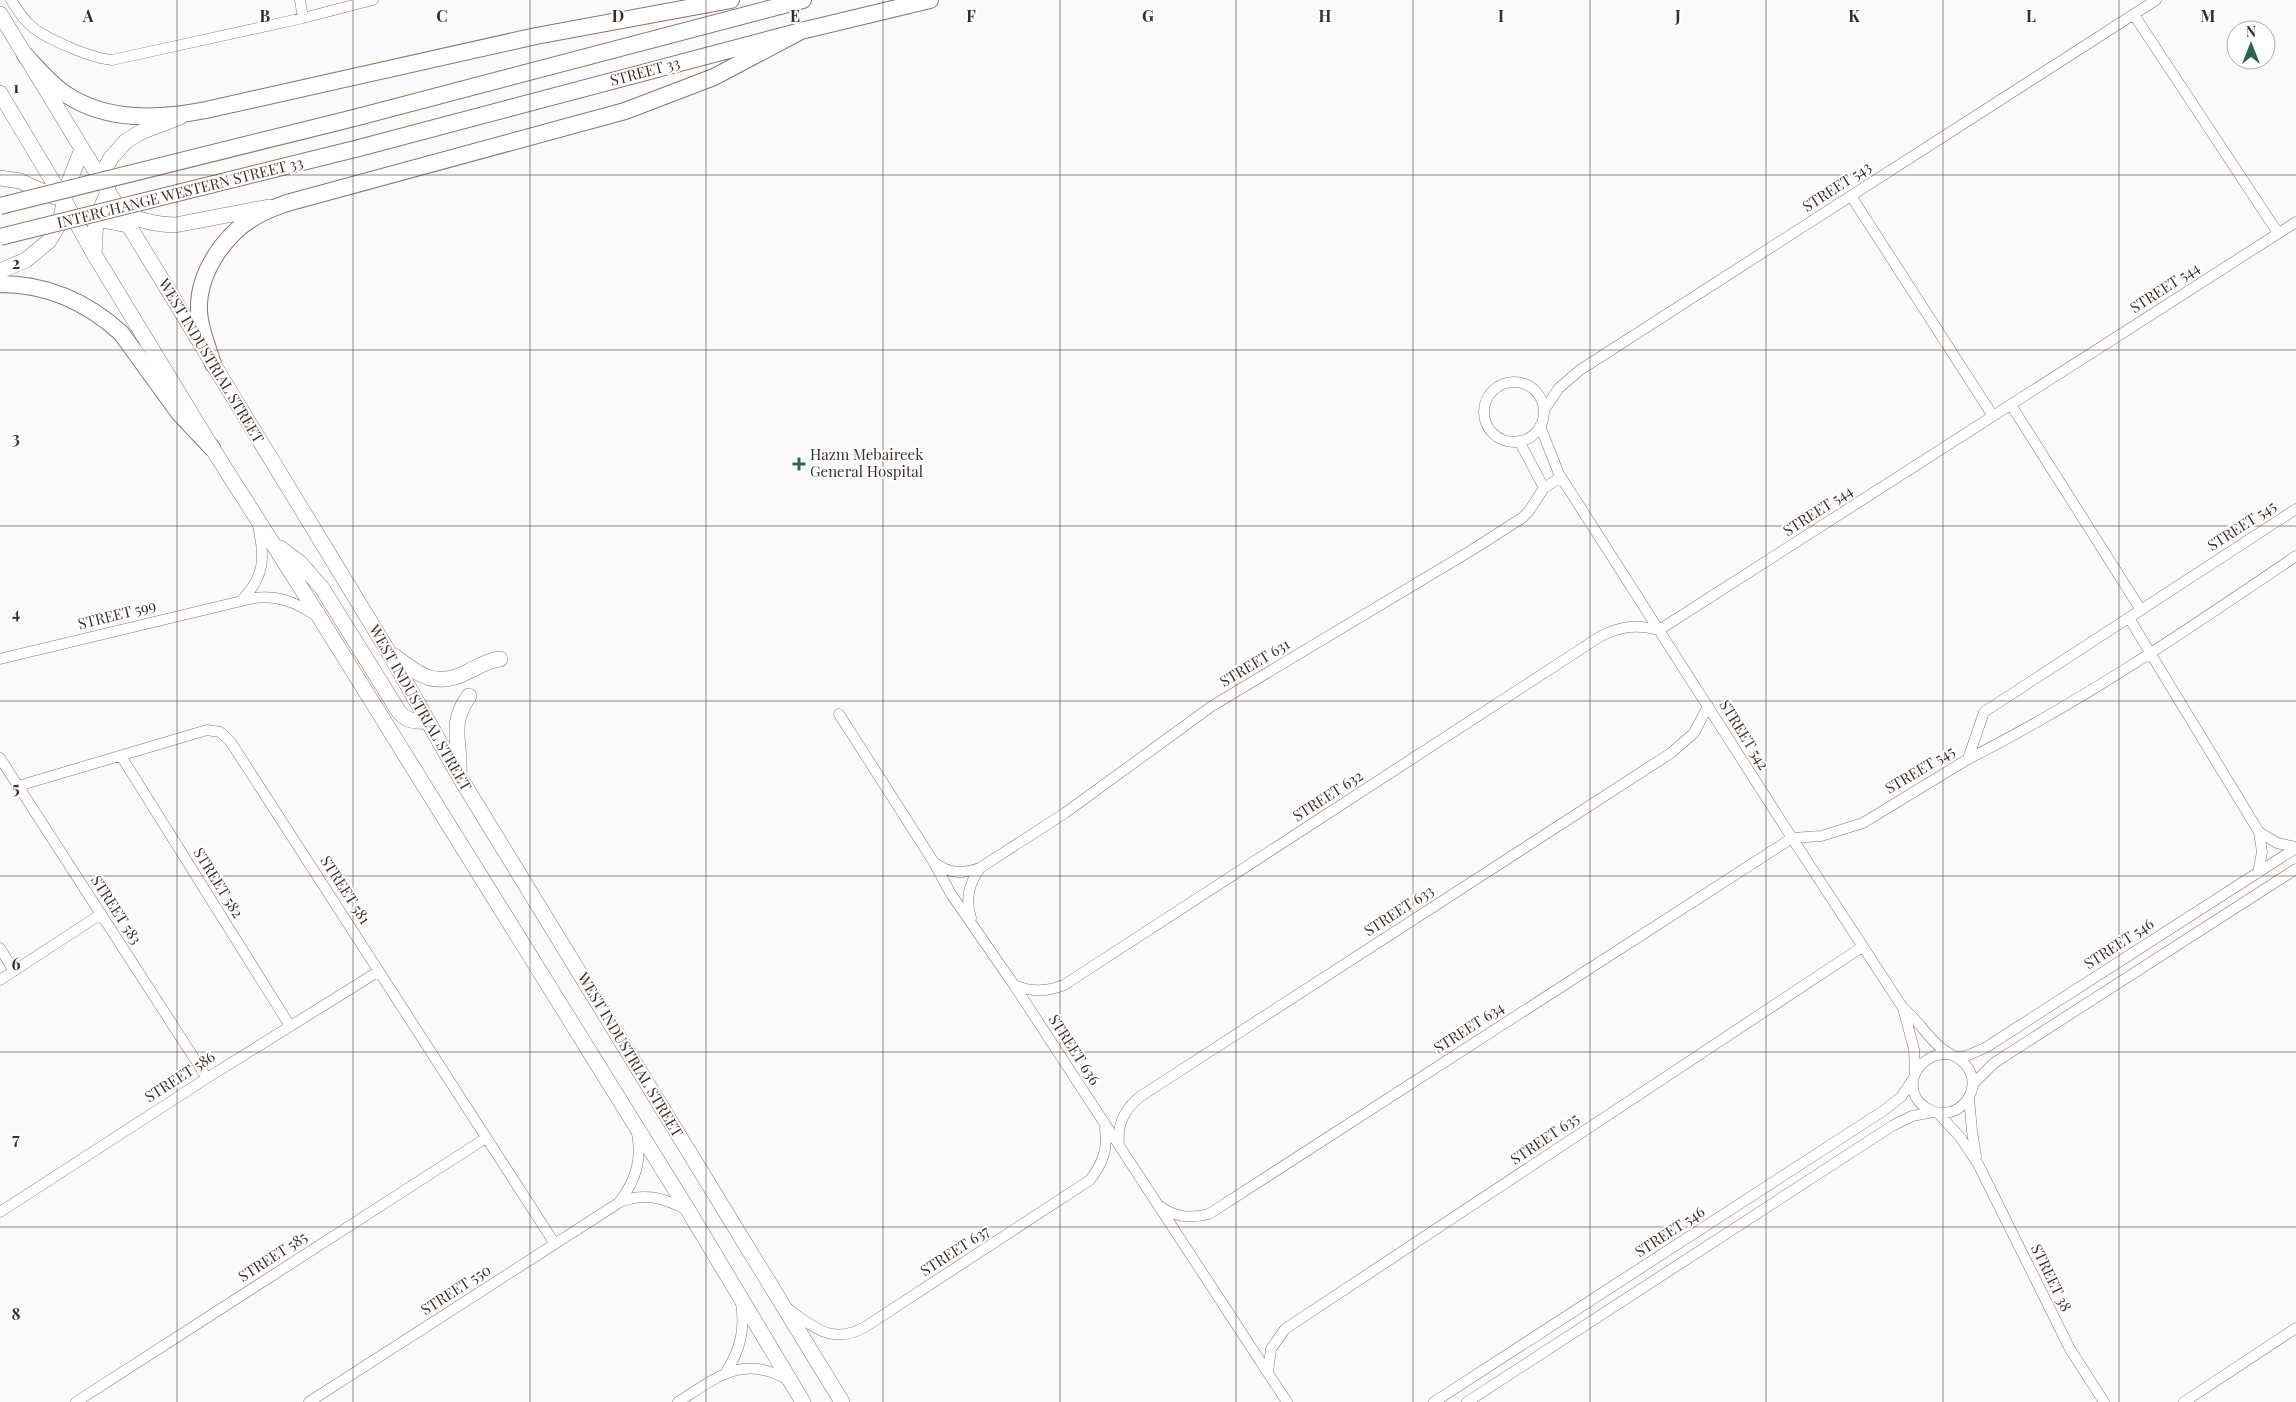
<svg xmlns="http://www.w3.org/2000/svg" width="2296" height="1402" font-family="'Playfair Display',serif">
<style>
.lines{fill:none;stroke-linecap:round;stroke-linejoin:round}
.minor-casing{stroke:#917364;stroke-width:11}
.primary-casing{stroke:#917364;stroke-width:16}
.trunk-casing{stroke:#917364;stroke-width:18}
.minor{stroke:#fff;stroke-width:10}
.primary{stroke:#fff;stroke-width:15}
.trunk{stroke:#fff;stroke-width:16}
.trunk-bridge-casing{stroke:#917364;stroke-width:18;stroke-linecap:butt}
.trunk-bridge{stroke:#fff;stroke-width:16}
.grid{fill:none;stroke:#3a2d27;stroke-width:1;stroke-opacity:0.55}
.poi-dot{fill:#2b654f;stroke:#fff;stroke-width:2}
.labels{text-anchor:middle;stroke-width:4;stroke-linejoin:round;paint-order:stroke}
.street-label{font-size:15px;fill:#3a2d27;stroke:#fff}
.poi-label{font-size:15px;fill:#3a2d27;stroke:#fff;text-anchor:start}
.grid-label{font-size:16px;text-anchor:middle;font-weight:bold;fill:#3a2d27;stroke:#fff;stroke-width:4;stroke-linejoin:round;paint-order:stroke}
</style>
<rect width="100%" height="100%" fill="#fafafa"/>
<g class="lines">
<defs>
<path id="minor" d="M11 0C17 9 22 18 30 25 45 39 91 58 112 60L303 18 373 0
M300 0 303 18
M2134 15 2278 233
M1851 196 1993 416
M1484 412a30 30 0 1 1 60 0a30 30 0 1 1-60 0Z
M2011 405 2141 610
M1544 410 1559 388 1580 370 2156 0
M1540 426 1559 474 1792 838 1903 1008C1918 1020 1926 1035 1940 1047 1947 1054 1958 1056 1965 1064 1987 1089 1957 1125 1928 1109 1898 1092 1916 1052 1949 1054
M1519 441 1544 488 1561 477
M242 600C265 576 265 557 258 526
M2129 618 2259 832 2262 852 2258 873
M0 659 254 598C278 595 295 602 315 615
M839 714 933 861 951 894 1014 985 1287 1402
M121 756 290 1026
M0 758 207 1078
M1968 759C2083 701 2190 628 2296 556
M18 786 207 730 220 732 230 741 555 1244
M2259 832 2277 843 2296 847
M935 863C950 874 963 874 980 868L1065 813 1212 706 1472 550 1522 518 1529 511 1544 488
M971 918C965 899 969 884 980 868
M0 948 14 971
M0 980 101 914
M1014 985C1032 992 1046 992 1064 985L1601 636C1621 626 1637 624 1659 630L2296 222
M1903 1008 1914 1049 1915 1073
M1956 1057 1966 1056 1985 1048 2296 848
M1973 1084 1994 1063 2296 869
M1969 1098 1972 1131 1976 1156
M1938 1113 1960 1137 1978 1164 2070 1349 2104 1402
M1119 1145C1117 1124 1124 1109 1141 1096L1671 753 1694 733 1708 706
M620 1201C636 1180 642 1160 637 1133
M1158 1205C1174 1217 1189 1219 1209 1214L1792 838 1821 836 1863 823 1968 759 1984 712 2296 509
M0 1212 207 1078 379 971
M788 1309C815 1328 832 1345 865 1327L1090 1180C1103 1163 1108 1149 1105 1129
M726 1372C741 1349 745 1329 741 1302
M1268 1372 1271 1349 1285 1329 1862 947
M76 1402 486 1138
M309 1402 620 1202C646 1192 664 1198 687 1210
M678 1402C716 1378 743 1353 788 1380
M1434 1402 1883 1111 1901 1097 1913 1079
M1467 1402 1892 1126 1912 1116 1933 1112
M2184 1402 2296 1328"/>
<path id="primary" d="M0 14 388 651 459 776 842 1402
M0 93 65 202 94 254 212 448 320 618 688 1210 803 1402
M0 178 20 181 55 197
M121 208C135 221 155 224 175 225L269 207
M89 215 96 219 128 225
M94 254 96 219 108 192 106 167 111 158 126 141 141 132 180 117
M0 271 26 260 49 241 60 222 68 185 82 149
M280 548 300 563 322 588 399 712C407 721 416 723 427 720
M393 655C418 674 435 689 467 672 478 667 488 660 500 659
M459 774C461 743 448 725 469 696"/>
<path id="trunk" d="M25 55C38 69 51 85 67 95 108 122 160 119 206 110L536 36 731 0
M354 118 803 0
M359 148 801 31 930 0
M0 284C46 284 87 302 121 333L179 413 212 448
M213 364C208 347 200 330 199 312 197 272 227 230 262 213 270 209 279 206 287 203L625 111 714 77 801 31"/>
</defs>
<use href="#minor" class="minor-casing"/>
<use href="#primary" class="primary-casing"/>
<use href="#trunk" class="trunk-casing"/>
<use href="#minor" class="minor"/>
<use href="#primary" class="primary"/>
<use href="#trunk" class="trunk"/>
<defs>
<path id="trunk-bridge" d="M0 206 354 118
M0 237 359 148"/>
</defs>
<use href="#trunk-bridge" class="trunk-bridge-casing"/>
<use href="#trunk-bridge" class="trunk-bridge"/>
</g>
<path class="grid" d="M177 0V1402M353 0V1402M530 0V1402M706 0V1402M883 0V1402M1060 0V1402M1236 0V1402M1413 0V1402M1590 0V1402M1766 0V1402M1943 0V1402M2119 0V1402M0 175H2296M0 350H2296M0 526H2296M0 701H2296M0 876H2296M0 1052H2296M0 1227H2296"/>
<path class="poi-dot" d="M796.5 456.5h5v5h5v5h-5v5h-5v-5h-5v-5h5z"/>
<g class="labels">
<g class="street-label">
<text transform="translate(645 72) rotate(-15)" y="5">STREET 33</text>
<text transform="translate(1837 187) rotate(-33)" y="5">STREET 543</text>
<text transform="translate(180 193) rotate(-14)" y="5">INTERCHANGE WESTERN STREET 33</text>
<text transform="translate(2165 288) rotate(-33)" y="5">STREET 544</text>
<text transform="translate(211 361) rotate(59)" y="5">WEST INDUSTRIAL STREET</text>
<text transform="translate(1818 511) rotate(-33)" y="5">STREET 544</text>
<text transform="translate(2242 526) rotate(-33)" y="5">STREET 545</text>
<text transform="translate(117 615) rotate(-14)" y="5">STREET 599</text>
<text transform="translate(1255 663) rotate(-31)" y="5">STREET 631</text>
<text transform="translate(420 708) rotate(60)" y="5">WEST INDUSTRIAL STREET</text>
<text transform="translate(1744 735) rotate(58)" y="5">STREET 542</text>
<text transform="translate(1920 770) rotate(-31)" y="5">STREET 545</text>
<text transform="translate(1328 796) rotate(-33)" y="5">STREET 632</text>
<text transform="translate(218 883) rotate(58)" y="5">STREET 582</text>
<text transform="translate(345 890) rotate(57)" y="5">STREET 581</text>
<text transform="translate(116 910) rotate(57)" y="5">STREET 583</text>
<text transform="translate(1399 911) rotate(-33)" y="5">STREET 633</text>
<text transform="translate(2119 944) rotate(-33)" y="5">STREET 546</text>
<text transform="translate(1469 1028) rotate(-33)" y="5">STREET 634</text>
<text transform="translate(1074 1050) rotate(57)" y="5">STREET 636</text>
<text transform="translate(630 1055) rotate(59)" y="5">WEST INDUSTRIAL STREET</text>
<text transform="translate(180 1077) rotate(-33)" y="5">STREET 586</text>
<text transform="translate(1545 1139) rotate(-34)" y="5">STREET 635</text>
<text transform="translate(1670 1232) rotate(-33)" y="5">STREET 546</text>
<text transform="translate(955 1251) rotate(-33)" y="5">STREET 637</text>
<text transform="translate(273 1257) rotate(-33)" y="5">STREET 585</text>
<text transform="translate(2051 1278) rotate(64)" y="5">STREET 38</text>
<text transform="translate(456 1290) rotate(-33)" y="5">STREET 550</text>
</g>
<g class="poi-label">
<text x="810" y="460">Hazm Mebaireek<tspan x="810" dy="17">General Hospital</tspan></text>
</g>
</g>
<g class="grid-label">
<text x="88" y="22">A</text>
<text x="265" y="22">B</text>
<text x="442" y="22">C</text>
<text x="618" y="22">D</text>
<text x="795" y="22">E</text>
<text x="971" y="22">F</text>
<text x="1148" y="22">G</text>
<text x="1325" y="22">H</text>
<text x="1501" y="22">I</text>
<text x="1678" y="22">J</text>
<text x="1854" y="22">K</text>
<text x="2031" y="22">L</text>
<text x="2208" y="22">M</text>
<text x="16" y="93">1</text>
<text x="16" y="269">2</text>
<text x="16" y="444">3</text>
<text x="16" y="619">4</text>
<text x="16" y="794">5</text>
<text x="16" y="970">6</text>
<text x="16" y="1145">7</text>
<text x="16" y="1320">8</text>
</g>
<g transform="translate(2251 45)"><circle r="24" fill="#ffffff" stroke="#b0aba9"/>
<path d="M0-4L9 19L0 12L-9 19Z" fill="#2b654f"/>
<text y="-8" font-size="14" font-weight="bold" text-anchor="middle" fill="#3a2d27">N</text>
</g>
</svg>
